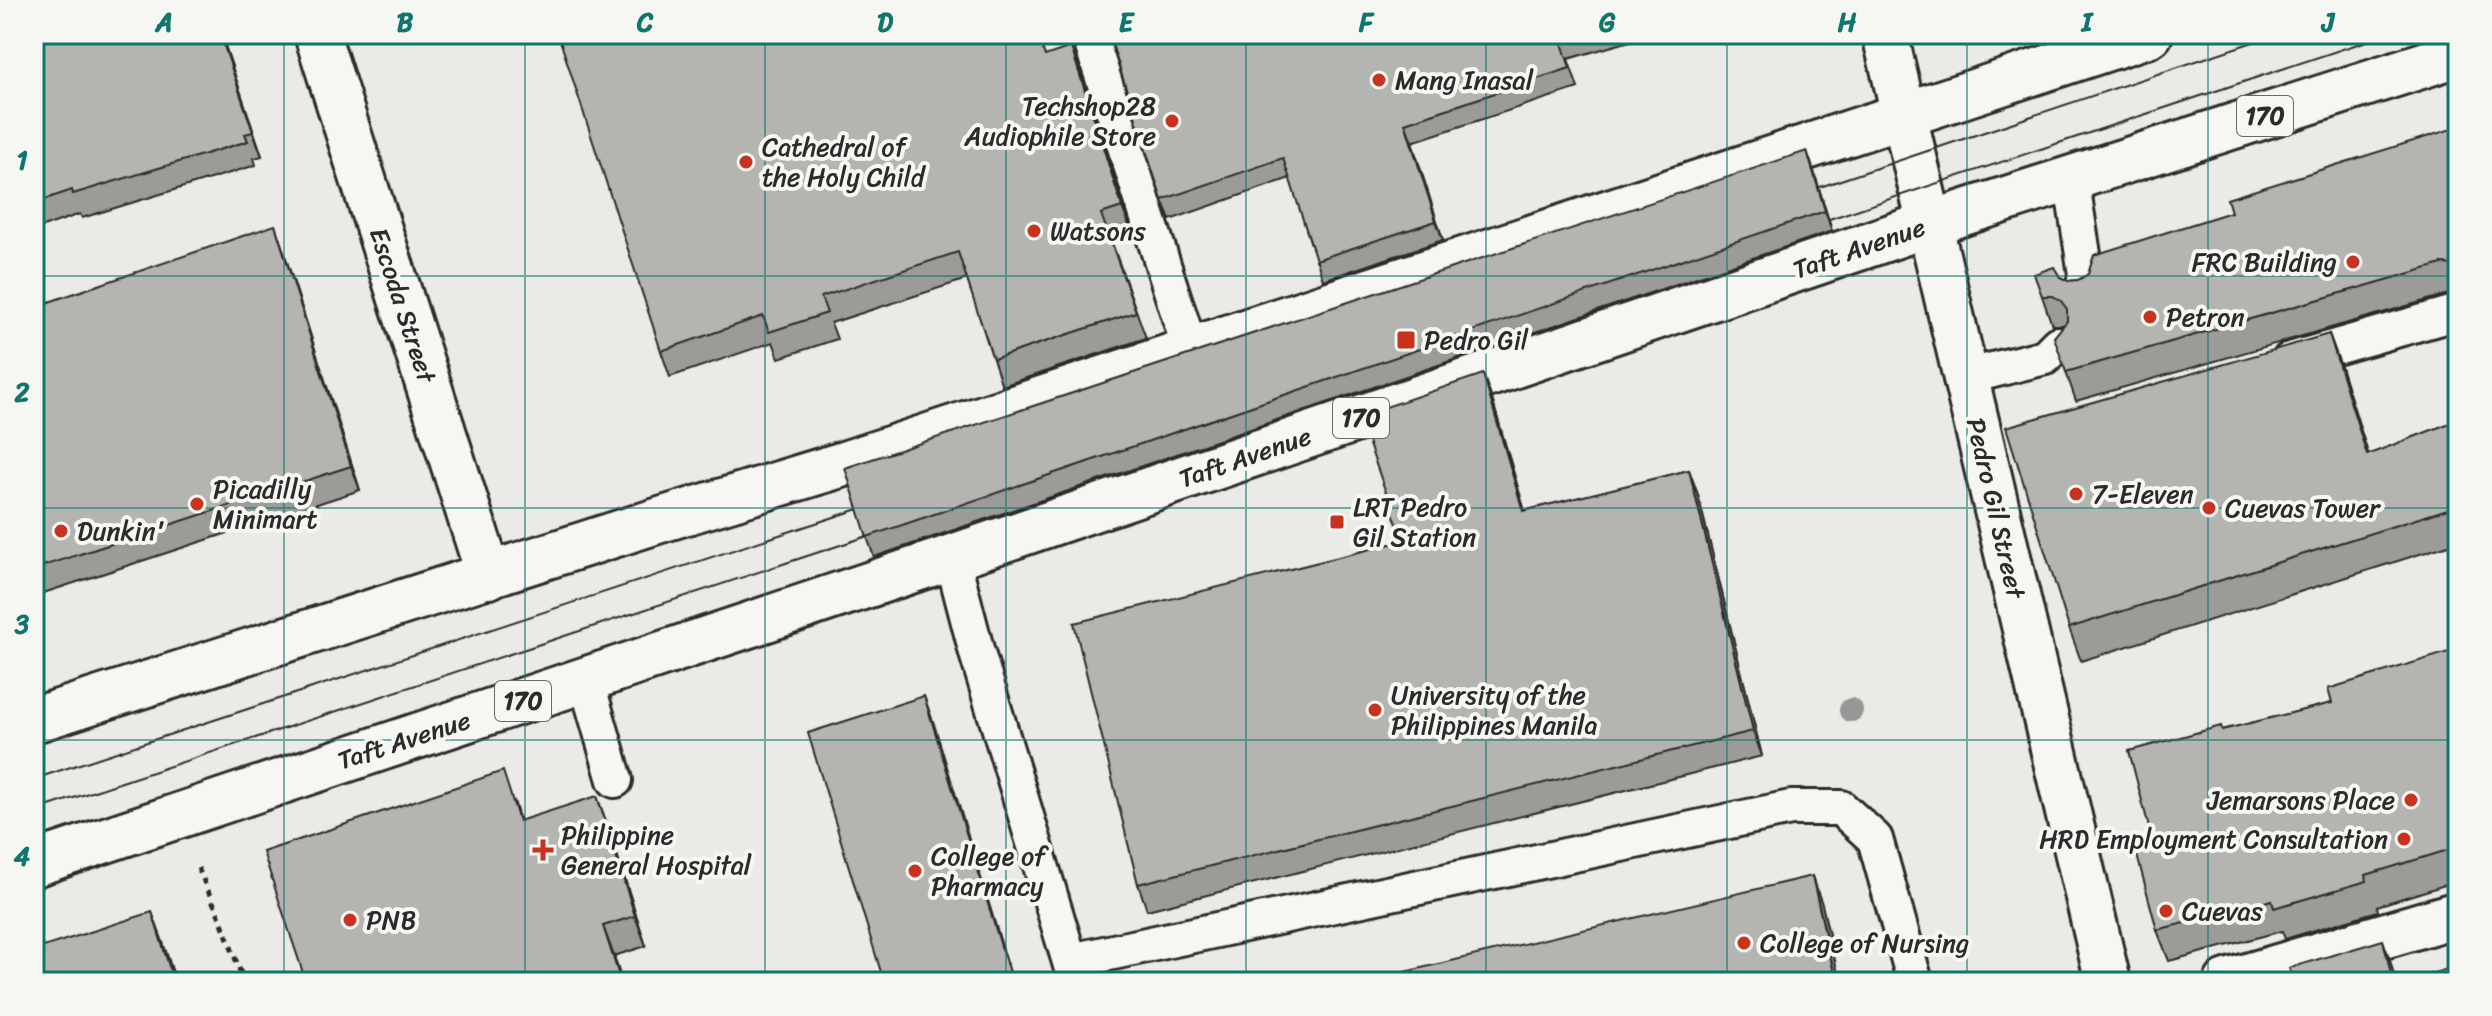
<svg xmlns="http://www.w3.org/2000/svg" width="2492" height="1016" font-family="Sriracha,sans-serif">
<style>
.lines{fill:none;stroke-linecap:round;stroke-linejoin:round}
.service-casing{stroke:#2b2b2b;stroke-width:40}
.minor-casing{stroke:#2b2b2b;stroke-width:50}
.tertiary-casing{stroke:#2b2b2b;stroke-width:50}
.primary-casing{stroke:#2b2b2b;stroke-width:50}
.path{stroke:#2b2b2b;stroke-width:5;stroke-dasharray:6 6;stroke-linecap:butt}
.service{stroke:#f6f6f2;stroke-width:34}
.minor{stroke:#f6f6f2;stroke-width:44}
.tertiary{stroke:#f6f6f2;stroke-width:44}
.primary{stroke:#f6f6f2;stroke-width:44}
.tram{stroke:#2b2b2b;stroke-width:2}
.tree{fill:#979795}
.wall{fill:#9b9b98;stroke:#2b2b2b;stroke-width:2}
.shaded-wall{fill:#7e7e7c;stroke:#2b2b2b;stroke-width:2}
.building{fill:#b4b4b1;stroke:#2b2b2b;stroke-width:2}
.grid{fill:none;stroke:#0f766e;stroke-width:2;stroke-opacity:0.55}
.poi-dot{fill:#c8321e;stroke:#f6f6f2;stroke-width:3}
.labels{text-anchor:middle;stroke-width:8;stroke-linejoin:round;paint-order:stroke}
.shield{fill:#f6f6f2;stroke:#686867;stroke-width:2}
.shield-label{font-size:24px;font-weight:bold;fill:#2b2b2b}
.poi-label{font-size:26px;fill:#2b2b2b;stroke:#f6f6f2;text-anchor:start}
.street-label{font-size:26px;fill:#2b2b2b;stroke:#f6f6f2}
.neatline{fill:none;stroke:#0f766e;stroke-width:3}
.grid-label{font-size:26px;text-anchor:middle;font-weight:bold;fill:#0f766e}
</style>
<rect width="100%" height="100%" fill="#eaeae6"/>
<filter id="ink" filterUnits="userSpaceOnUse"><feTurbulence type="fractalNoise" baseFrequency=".0125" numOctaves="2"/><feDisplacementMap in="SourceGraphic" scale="16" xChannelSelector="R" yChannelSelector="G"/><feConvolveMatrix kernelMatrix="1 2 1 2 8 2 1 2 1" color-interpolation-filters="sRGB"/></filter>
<g filter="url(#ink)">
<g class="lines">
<defs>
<path id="service" d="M1089 34 1190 349
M2071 177 2086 274 2083 290
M2290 360 2458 312
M1965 377 2045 357 2058 344
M952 557 977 653 1076 982
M586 680 615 780
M1071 961 1791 808H1841L1875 839 1915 982"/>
<path id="minor" d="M317 34 489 576
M2227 982 2458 914"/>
<path id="tertiary" d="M1885 34 2108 982"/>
<path id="primary" d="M34 720 657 521 844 464 2150 34
M34 864 952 557 1929 224 2458 54"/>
</defs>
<use href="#service" class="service-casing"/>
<use href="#minor" class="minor-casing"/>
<use href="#tertiary" class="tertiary-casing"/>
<use href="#primary" class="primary-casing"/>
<path class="path" d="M198 868 221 920 244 982"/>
<use href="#service" class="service"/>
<use href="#minor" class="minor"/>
<use href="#tertiary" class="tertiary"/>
<use href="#primary" class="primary"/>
<path class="tram" d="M1799 194 2277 34
M1808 226 2388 34
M34 779 877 503
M34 811 889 529"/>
</g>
<circle class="tree" cx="1851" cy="710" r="12"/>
<path class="wall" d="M34 34H221L262 156 254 158 256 165 82 218 80 214 34 230Z
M1131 34H1654L1568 59 1578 88 1412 142 1443 240 1323 280 1290 178 1170 220 1162 200Z
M1046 56 1081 74 1132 233 1111 240 1146 338 1002 386 967 279 831 323 837 339 779 358 773 342 670 377 661 351Z
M2458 127V293H2452L2076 401 2066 372 2064 325H2052L2042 296 2060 277 2068 281 2078 280 2231 212Z
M1807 151 1832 231 874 557 867 537Z
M283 249 360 490 34 596V307Z
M2329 334 2341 367 2368 455 2458 420V542L2081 661 2069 628Z
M1492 399 1525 511 1689 470 1698 495 1762 756 1147 910 1138 884 1403 541Z
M2458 649V881L2377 906 2378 911 2285 939 2282 931 2169 961 2157 930 2152 839 2223 730 2332 703Z
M514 801 520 821 608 826 646 946 614 956 622 982H306Z"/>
<path class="shaded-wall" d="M220 34H221L262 156 253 132Z
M1071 47 1081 74 1132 233 1122 207Z
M1405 123 1412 142 1443 240 1436 221Z
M1807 151 1814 171 1832 231 1825 211Z
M275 225 283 249 360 490 351 466Z
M2329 334 2341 367 2379 488 2367 455Z
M1483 374 1492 399 1532 537 1523 511Z
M1689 470 1698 495 1762 756 1753 731Z
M924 696 934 724 1013 982H1012Z
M597 796 608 826 646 946 635 916Z
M1812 876 1822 904 1840 982H1836Z
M152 912 163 942 176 982H174Z
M603 926 614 956 622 982H621Z
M2383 940 2390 960 2396 982H2393Z"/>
<path class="building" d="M34 34H220L253 132 245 134 248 141 73 194 72 190 34 203Z
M558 34H1038L1045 56 1071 47 1122 207 1101 214 1136 312 993 359 958 252 821 297 827 313 769 332 763 316 661 351Z
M1131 34H1581L1561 40 1570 68 1405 123 1436 221 1316 260 1283 158 1162 200 1111 41Z
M2458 127V264L2455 265 2442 264 2066 372 2054 337 2067 321V309L2061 301 2053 296H2042L2034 274 2054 267 2060 277 2068 281 2078 280 2088 274 2094 255 2231 212 2227 199Z
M1807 151 1825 211 867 537 845 468Z
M275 225 351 466 34 569V307Z
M2329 334 2367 455 2458 420V529L2451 508 2069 628 2006 427Z
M1483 374 1523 511 1689 470 1753 731 1138 884 1074 623 1403 541 1359 416Z
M2458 649V847L2366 875 2367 881 2274 908 2272 900 2157 930 2134 844 2152 839 2129 751 2221 726 2222 730 2332 703 2328 689Z
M924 696 1012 982H884L808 733Z
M503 771 519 821 597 796 635 916 603 926 621 982H306L263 852Z
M1812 876 1836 982H1362Z
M152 912 174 982H34V950Z
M2383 940 2393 982H2293L2289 968Z
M2458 966V982H2402Z"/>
</g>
<path class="grid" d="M284 34V982M525 34V982M765 34V982M1006 34V982M1246 34V982M1486 34V982M1727 34V982M1967 34V982M2208 34V982M34 276H2458M34 508H2458M34 740H2458"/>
<g class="poi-dot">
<circle cx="1379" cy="80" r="8"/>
<circle cx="1172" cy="121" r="8"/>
<circle cx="746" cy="162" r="8"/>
<circle cx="1034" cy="231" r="8"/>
<circle cx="2353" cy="262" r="8"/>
<circle cx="2150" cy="317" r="8"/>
<rect x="1396" y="330" width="20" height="20" rx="4"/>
<circle cx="2076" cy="494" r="8"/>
<circle cx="197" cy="504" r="8"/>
<circle cx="2209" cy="508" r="8"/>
<rect x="1329" y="514" width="16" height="16" rx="4"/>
<circle cx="61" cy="531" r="8"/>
<circle cx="1375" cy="710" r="8"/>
<circle cx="2411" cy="800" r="8"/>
<circle cx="2404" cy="839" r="8"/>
<path d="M539 838h8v8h8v8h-8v8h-8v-8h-8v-8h8z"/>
<circle cx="915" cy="871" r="8"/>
<circle cx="2166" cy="911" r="8"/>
<circle cx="350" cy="920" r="8"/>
<circle cx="1744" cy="943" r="8"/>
</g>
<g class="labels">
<g class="shield">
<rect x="2237" y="96" width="56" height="40" rx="6"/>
<rect x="1333" y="398" width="56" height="40" rx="6"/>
<rect x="495" y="681" width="56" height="40" rx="6"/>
</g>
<g class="shield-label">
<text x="2265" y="124">170</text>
<text x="1361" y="426">170</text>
<text x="523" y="709">170</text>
</g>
<g class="poi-label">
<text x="1395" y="89">Mang Inasal</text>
<text x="1156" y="115" text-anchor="end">Techshop28<tspan x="1156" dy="30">Audiophile Store</tspan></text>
<text x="762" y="156">Cathedral of<tspan x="762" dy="30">the Holy Child</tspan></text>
<text x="1050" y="240">Watsons</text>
<text x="2337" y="271" text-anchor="end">FRC Building</text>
<text x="2166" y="326">Petron</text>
<text x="1424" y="349">Pedro Gil</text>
<text x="213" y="498">Picadilly<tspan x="213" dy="30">Minimart</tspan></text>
<text x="2092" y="503">7-Eleven</text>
<text x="1353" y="516">LRT Pedro<tspan x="1353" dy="30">Gil Station</tspan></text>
<text x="2225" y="517">Cuevas Tower</text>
<text x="77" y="540">Dunkin'</text>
<text x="1391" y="704">University of the<tspan x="1391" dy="30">Philippines Manila</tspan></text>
<text x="2395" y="809" text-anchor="end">Jemarsons Place</text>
<text x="561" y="844">Philippine<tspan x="561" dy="30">General Hospital</tspan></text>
<text x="2388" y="848" text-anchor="end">HRD Employment Consultation</text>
<text x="931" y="865">College of<tspan x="931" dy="30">Pharmacy</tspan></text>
<text x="2182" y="920">Cuevas</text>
<text x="366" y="929">PNB</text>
<text x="1760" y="952">College of Nursing</text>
</g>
<g class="street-label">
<text transform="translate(1859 248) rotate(-19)" y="9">Taft Avenue</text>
<text transform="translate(403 305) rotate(72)" y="9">Escoda Street</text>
<text transform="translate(1245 457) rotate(-19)" y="9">Taft Avenue</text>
<text transform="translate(1996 508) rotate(77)" y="9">Pedro Gil Street</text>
<text transform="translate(404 740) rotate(-18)" y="9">Taft Avenue</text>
</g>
</g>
<rect width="2492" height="1016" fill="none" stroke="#f6f6f2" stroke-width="88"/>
<rect x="44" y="44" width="2404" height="928" class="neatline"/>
<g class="grid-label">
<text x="164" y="31">A</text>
<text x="405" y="31">B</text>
<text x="645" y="31">C</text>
<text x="885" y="31">D</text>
<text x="1126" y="31">E</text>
<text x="1366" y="31">F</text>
<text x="1607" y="31">G</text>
<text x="1847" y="31">H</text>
<text x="2087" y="31">I</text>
<text x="2328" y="31">J</text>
<text x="22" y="169">1</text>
<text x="22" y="401">2</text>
<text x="22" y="633">3</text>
<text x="22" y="865">4</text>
</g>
</svg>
